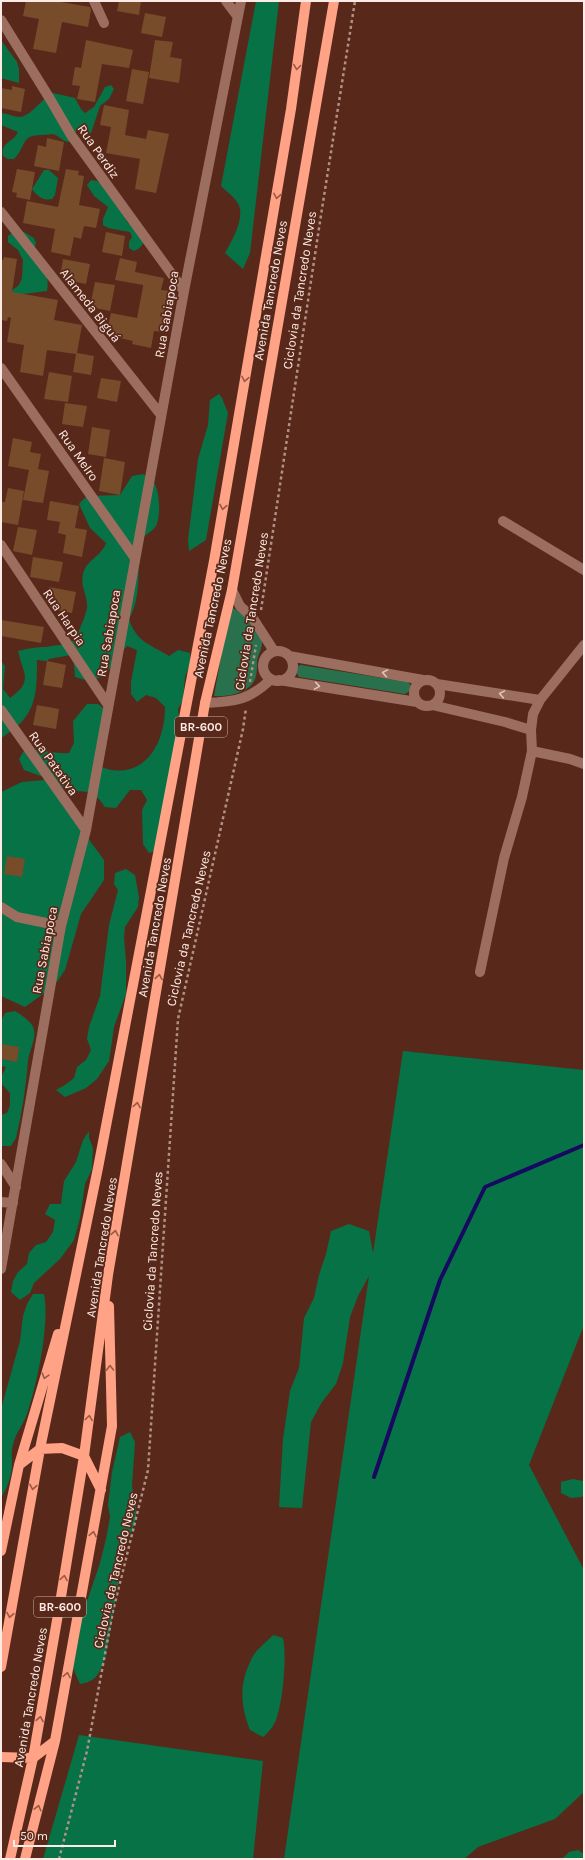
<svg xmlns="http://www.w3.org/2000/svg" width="585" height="1860" font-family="Karla,sans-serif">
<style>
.green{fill:#29714d}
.forest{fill:#067246}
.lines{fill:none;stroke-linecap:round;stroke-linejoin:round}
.stream{stroke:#190861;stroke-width:4}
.building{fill:#764c2b}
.path{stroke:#b19187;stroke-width:2.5;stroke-dasharray:3 3;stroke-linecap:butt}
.minor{stroke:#9c6e60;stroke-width:10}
.major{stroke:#ffa285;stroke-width:10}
.oneway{stroke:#9b5945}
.oneway2{stroke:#e1c6bd}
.labels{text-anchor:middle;stroke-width:3.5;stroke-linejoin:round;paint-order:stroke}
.shield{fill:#58291a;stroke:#ccb1a8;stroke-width:1}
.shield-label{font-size:12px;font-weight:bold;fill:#feebe5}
.street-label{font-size:13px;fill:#feebe5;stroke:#58291a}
</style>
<rect width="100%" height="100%" fill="#58291a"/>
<path class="green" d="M230 607C242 611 262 629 262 643 262 649 258 655 257 661 257 666 257 671 256 676 252 693 228 697 214 696Z
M301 665 407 682 410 684 411 690 405 694 299 677 296 672 298 666Z"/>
<path class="forest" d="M256 1H279L250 253 243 269 225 253C232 241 247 215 237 202 233 196 226 191 221 186Z
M1 40 17 62 19 69V83L1 78Z
M111 85 114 89 109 99 100 106 91 133 86 135 80 133 78 128 70 142C62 142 60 136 53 134 50 134 47 135 43 135 19 135 28 145 14 159H8L3 156C0 142 13 143 18 132L1 125V113C7 113 14 117 20 117 31 116 42 98 53 93L75 98 81 109 85 113 94 107 105 87Z
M44 170H49L58 178 55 195 52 199C43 201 37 196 32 189Z
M91 180 97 181 101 184 123 212 127 222 145 238C143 245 141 248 134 251L129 248V242L132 237 130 232 108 228 103 225V219L108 207 94 196 87 185Z
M13 232H24L34 238 36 243 34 249C42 262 50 274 47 291L24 294 22 299 11 291 19 285 22 278 23 260 18 250 8 242V236Z
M219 394 222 398 228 413 206 540 189 551 188 540 198 459 208 425 210 400Z
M143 474C146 476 151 478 153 481 160 490 161 516 156 526 152 532 144 536 138 540 138 565 142 596 129 619 136 642 150 644 169 656L178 650 190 653V664L185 677 183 700 178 709 180 731 160 849 149 853 143 844 142 810 147 800 141 790H130L116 808 105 807 99 799 89 792 67 790 49 779 24 770 19 759 25 749C40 749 54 754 69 753L74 743 73 721 87 704H98L107 711 94 764C139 786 165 749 165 707L156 698 146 695 137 702 131 694V682L137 650 127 646C109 665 106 688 75 677L74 665 71 655 49 659 47 661 37 660C37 697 36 717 1 738V661L5 666 3 689 10 698C34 681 23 674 18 651 37 645 57 649 75 640 79 630 85 618 87 608 88 595 80 588 83 574 86 560 102 556 106 543L90 528 79 504 87 496 120 495 132 476Z
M45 780 104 860V880L81 914 65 970 54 986 25 1007 1 996V792L22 782Z
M126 869 135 875 139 897 138 907 125 927 124 938 126 961V994L114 1027 109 1061 97 1079 86 1088 65 1097 56 1090 65 1085 74 1078 77 1067 86 1060 91 1050 87 1039 89 1027 100 996 109 925 118 890 114 884 115 873Z
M15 1011C21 1015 28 1019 32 1025 39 1035 29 1050 28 1061 26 1087 22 1113 16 1138L11 1146H1V1115L7 1113 10 1105V1093L1 1083V1077L6 1067 1 1066V1021L5 1013Z
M403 1051 584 1070V1325L529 1465 584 1570V1792L555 1819 478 1847 464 1859H284L369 1276 358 1296 350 1317 343 1363 336 1384 322 1402 311 1422 302 1508 279 1507 283 1439 290 1391 299 1368 304 1318 314 1298 319 1275 326 1254 331 1231 349 1224 369 1231 373 1253Z
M89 1131V1138L93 1148 92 1169 85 1184 80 1218 74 1240 60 1259 34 1283 30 1293 20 1300 11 1292 13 1281 18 1272 27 1264 29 1253 36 1245 46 1242 53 1232 55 1220 45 1214 50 1204H61L64 1181 76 1162 83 1140Z
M33 1294H44C50 1324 37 1384 27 1414 23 1425 15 1434 13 1445 11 1451 12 1459 12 1466 11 1478 7 1488 1 1498V1409L20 1341 23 1316 27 1304Z
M130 1432 135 1442 132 1486 136 1507V1519L124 1551 105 1659C98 1675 97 1681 80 1684L73 1668 79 1637 81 1619 100 1563 106 1539 110 1517 108 1505 112 1472 120 1437Z
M573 1479 583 1481 584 1493 582 1497 571 1498 561 1493V1482Z
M273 1635 283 1638C287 1657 283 1701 276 1720 273 1727 269 1732 263 1737L250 1730C240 1704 239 1683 252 1658 256 1649 267 1642 273 1635Z
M79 1735 263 1761 253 1859H43Z
M578 1850 584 1854 582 1859H560L564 1857 569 1852Z"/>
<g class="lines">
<path class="stream" d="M374 1477 440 1280 485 1187 584 1145"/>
</g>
<path class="building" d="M26 1H55L90 7 91 10 88 27 62 22 56 53 33 49 39 19 23 16Z
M119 1H141L139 15 117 11Z
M145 13 166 17 162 37 141 33Z
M86 40 133 50 129 68 102 64 95 102 77 99 80 86 72 85 75 67 81 68Z
M155 40 173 42 170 57 182 59 179 83 149 78Z
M132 69 149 72 143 104 126 101Z
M12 86 25 89 21 112 1 108V88L12 90Z
M104 105 129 110 125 135 146 139 148 130 169 134 156 193 135 189 140 159 106 153 111 127 100 125Z
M47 138 64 142 59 171 34 166 38 145 46 147Z
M17 169 35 172 30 200 16 197 17 193 12 192Z
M66 169 79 171 78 175 84 176 79 205 100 209 96 228 84 226 81 239 74 237 70 256 51 252 55 229 23 223 27 201 58 207Z
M106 232 125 236 122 256 102 252Z
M4 257 17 259 12 292 58 300 54 320 82 325 77 353 94 356 91 375 73 372 76 354 47 350 43 376 20 372 24 345 7 342 11 318 8 317 7 321 1 320V260H3Z
M120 258 137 262 135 272 164 278 161 290 170 291 165 319H168L166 332 154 331 151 348 132 344 133 341 106 335 111 313 137 318 143 287V285L115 280Z
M63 259 90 264 86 284 66 280 67 273 61 271Z
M95 282 115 285 110 311 90 307Z
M49 372 72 376 68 402 44 399Z
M101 378 121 381 117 402 97 398Z
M65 403 87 406 83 427 62 424Z
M92 427 110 430 106 457 88 454Z
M13 438 32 442 30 452 41 454 38 469 49 471 43 503 23 500 29 470 8 466Z
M104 458 125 462 120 495 99 491Z
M8 488 24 491 18 525 1 522V502H5Z
M50 501 79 506 75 528 87 530 82 557 63 553 66 535 58 533 60 522 47 520Z
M18 527 37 530 32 555 13 551Z
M33 557 63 562 59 582 30 577Z
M49 587 76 592 72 613 52 609 46 601Z
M1 620 44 627 41 643 1 636Z
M47 661 66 665 62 688 43 685Z
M37 705 59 709 56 729 33 725Z
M7 856 25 859 22 877 4 874Z
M1 1044 19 1047 17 1062 1 1059Z"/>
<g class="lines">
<path class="path" d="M261 610 321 215 355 1
M250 682 256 645
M59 1859 87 1751 113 1611 148 1470 178 1019 243 729 246 708"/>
<path class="minor" d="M94 1 104 23
M226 1 238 17
M1 20 50 99 71 135 184 291
M1 212 161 415
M1 368 135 558
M503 521 584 570
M1 545 108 705
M232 590 240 606 252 617 274 651
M263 666a15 15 0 1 1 30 0a15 15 0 1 1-30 0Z
M289 656 423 680
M414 693a13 13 0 1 1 26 0a13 13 0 1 1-26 0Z
M279 680 417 702
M437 684 540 700
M205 703C234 702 250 700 271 679
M432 705 505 722 531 730
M1 710 86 830
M532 751 570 759 584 764
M1 907 17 917 61 926
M480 972 504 858 522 797 532 751 531 730 533 714 540 700 584 645
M1 1164 16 1187
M1 1202 13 1203
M1 1269 61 926 86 830 184 291 241 1"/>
<path class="major" d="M19 1465 40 1449 62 1448 84 1456 101 1490
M1 1551 19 1465 58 1334
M1 1667 40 1449 98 1168 214 561 291 109 306 1
M1 1757 33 1758 55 1741
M10 1859 33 1758 60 1603 84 1456 108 1275 205 703 232 590 334 1
M25 1859 55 1741 112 1426 109 1306"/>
</g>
<defs><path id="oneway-chevron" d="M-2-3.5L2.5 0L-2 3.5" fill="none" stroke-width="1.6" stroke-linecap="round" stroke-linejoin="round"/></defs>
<g class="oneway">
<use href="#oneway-chevron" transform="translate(297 67) rotate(98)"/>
<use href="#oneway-chevron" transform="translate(277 196) rotate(100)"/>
<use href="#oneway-chevron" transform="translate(245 379) rotate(100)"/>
<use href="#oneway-chevron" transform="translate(223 507) rotate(100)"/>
<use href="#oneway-chevron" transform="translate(159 977) rotate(-80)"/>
<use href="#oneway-chevron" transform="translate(137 1105) rotate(-80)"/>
<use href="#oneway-chevron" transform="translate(115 1233) rotate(-80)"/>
<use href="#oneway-chevron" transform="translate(110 1368) rotate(-91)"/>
<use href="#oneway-chevron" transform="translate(45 1376) rotate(107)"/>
<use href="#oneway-chevron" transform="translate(89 1418) rotate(-82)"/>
<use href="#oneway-chevron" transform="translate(33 1487) rotate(100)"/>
<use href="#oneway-chevron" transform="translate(93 1534) rotate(-79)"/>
<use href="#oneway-chevron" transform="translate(64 1578) rotate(-81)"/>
<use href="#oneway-chevron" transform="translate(10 1615) rotate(100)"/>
<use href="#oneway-chevron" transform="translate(67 1675) rotate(-79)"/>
<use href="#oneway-chevron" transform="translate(40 1719) rotate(-80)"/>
<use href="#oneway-chevron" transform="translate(38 1808) rotate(-76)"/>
</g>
<g class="oneway2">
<use href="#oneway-chevron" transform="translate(385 673) rotate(-170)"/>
<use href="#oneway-chevron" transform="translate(317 686) rotate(9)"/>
<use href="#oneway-chevron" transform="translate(502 694) rotate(-170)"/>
</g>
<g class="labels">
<g class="shield">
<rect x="175" y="717" width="52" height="20" rx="3"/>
<rect x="34" y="1597" width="52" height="20" rx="3"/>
</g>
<g class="shield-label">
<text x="201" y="731">BR-600</text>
<text x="60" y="1611">BR-600</text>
</g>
<g class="street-label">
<text transform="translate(99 151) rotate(55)" y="5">Rua Perdiz</text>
<text transform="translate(270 290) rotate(-80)" y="5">Avenida Tancredo Neves</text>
<text transform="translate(299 290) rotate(-81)" y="5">Ciclovia da Tancredo Neves</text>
<text transform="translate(91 305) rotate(52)" y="5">Alameda Biguá</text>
<text transform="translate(166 314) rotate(-80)" y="5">Rua Sabiapoca</text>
<text transform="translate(79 455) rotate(55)" y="5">Rua Melro</text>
<text transform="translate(212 608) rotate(-78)" y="5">Avenida Tancredo Neves</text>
<text transform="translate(251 611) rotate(-81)" y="5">Ciclovia da Tancredo Neves</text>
<text transform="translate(65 617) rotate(56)" y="5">Rua Harpia</text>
<text transform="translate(108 633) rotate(-80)" y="5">Rua Sabiapoca</text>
<text transform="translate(54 763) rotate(55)" y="5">Rua Patativa</text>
<text transform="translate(154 927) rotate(-80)" y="5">Avenida Tancredo Neves</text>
<text transform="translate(188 928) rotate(-77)" y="5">Ciclovia da Tancredo Neves</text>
<text transform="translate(44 950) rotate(-79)" y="5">Rua Sabiapoca</text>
<text transform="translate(101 1247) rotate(-81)" y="5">Avenida Tancredo Neves</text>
<text transform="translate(152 1251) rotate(-86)" y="5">Ciclovia da Tancredo Neves</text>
<text transform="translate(115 1570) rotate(-77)" y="5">Ciclovia da Tancredo Neves</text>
<text transform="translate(30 1697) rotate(-80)" y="5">Avenida Tancredo Neves</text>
</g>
</g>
<rect width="585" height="1860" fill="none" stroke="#feebe5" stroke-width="4"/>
<path d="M14 1840v6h101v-6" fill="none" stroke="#feebe5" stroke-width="2"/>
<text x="20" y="1840" font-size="12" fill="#feebe5" stroke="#58291a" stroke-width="3" paint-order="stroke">50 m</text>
</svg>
